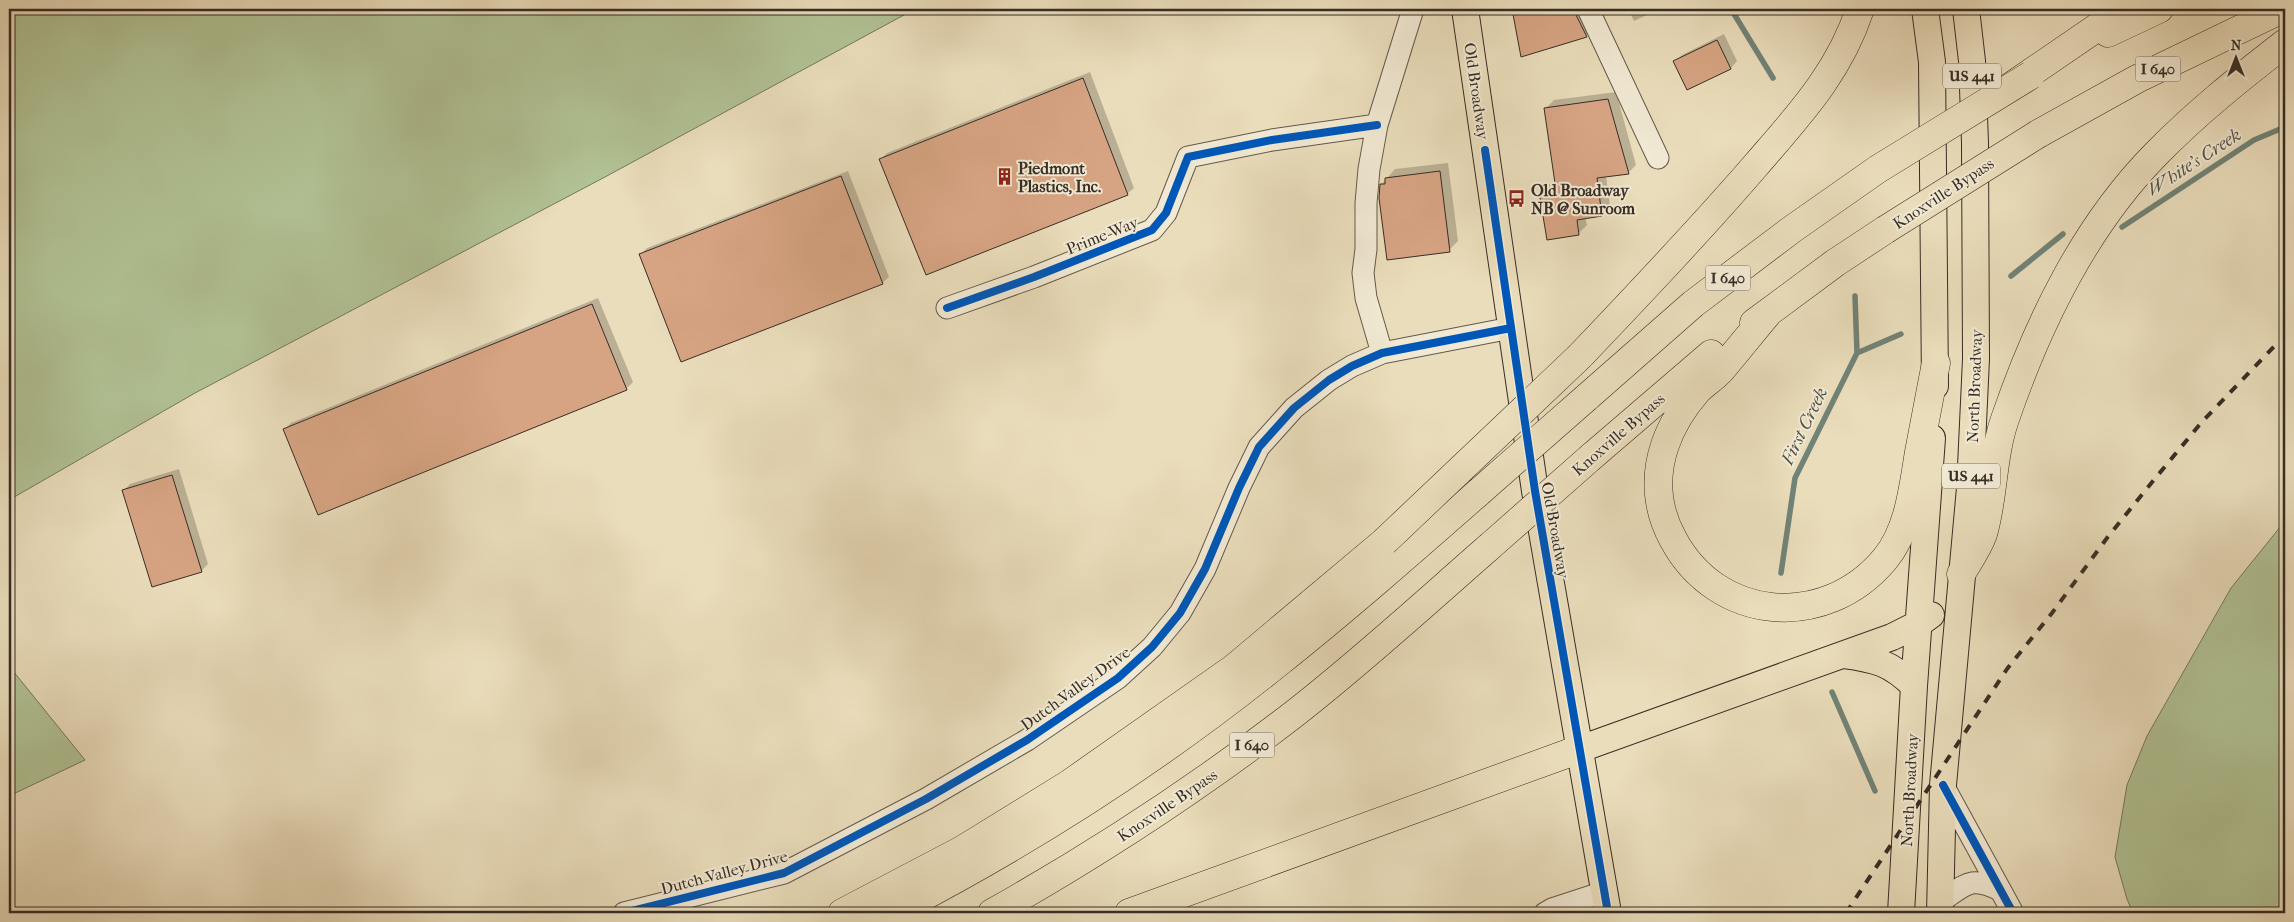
<svg xmlns="http://www.w3.org/2000/svg" width="2294" height="922" font-family="'IM FELL French Canon',serif">
<style>
.green{fill:#b1c294;stroke:#74785c}
.shadow{fill:#0003}
.lines{fill:none;stroke-linecap:round;stroke-linejoin:round}
.stream{stroke:#718377;stroke-width:5.5}
.building{fill:#d7a483;stroke:#372d25}
.minor-casing{stroke:#64594a;stroke-width:23}
.major-casing{stroke:#372d25;stroke-width:28}
.highway-casing{stroke:#372d25;stroke-width:29}
.minor{stroke:#f1e9d3;stroke-width:21}
.major{stroke:#eaddbb;stroke-width:26}
.highway{stroke:#eaddbb;stroke-width:28}
.rail{stroke:#372d25;stroke-width:4;stroke-dasharray:9 9;stroke-linecap:butt}
.highway-bridge-casing{stroke:#372d25;stroke-width:29;stroke-linecap:butt}
.highway-bridge{stroke:#eaddbb;stroke-width:28}
.cycleway-casing{stroke:#f1e9d3;stroke-width:11}
.cycleway{stroke:#0057b8;stroke-width:8}
.labels{text-anchor:middle;stroke-width:4;stroke-linejoin:round;paint-order:stroke}
.shield{fill:#f1e9d3;stroke:#6f6559;stroke-width:1}
.shield-label{font-size:15px;font-weight:bold;fill:#372d25}
.street-label{font-size:16px;fill:#372d25;stroke:#f1e9d3}
.poi-label{font-size:16px;font-weight:bold;fill:#372d25;stroke:#f1e9d3;text-anchor:start}
.water-label{font-size:18px;font-style:italic;fill:#4f5147;stroke:#f1e9d3}
</style>
<rect width="100%" height="100%" fill="#eaddbb"/>
<filter id="stains"><feTurbulence type="fractalNoise" baseFrequency=".004" numOctaves="4"/><feColorMatrix values="0 0 0 0 .2 0 0 0 0 .09 0 0 0 0 .02 0 0 0 .5 -.17"/></filter>
<radialGradient id="worn" r=".72"><stop offset=".6" stop-color="#630" stop-opacity="0"/><stop offset="1" stop-color="#630" stop-opacity=".3"/></radialGradient>
<path class="green" d="M9 9H915L605 177 195 393 9 500Z
M2285 521V913H2133L2127 899 2115 857 2127 785 2147 736 2231 588Z
M9 666 85 760 9 796Z"/>
<path class="shadow" d="M1513 9H1586L1595 27 1586 36 1522 56Z
M1628 9H1660L1634 21Z
M1724 34 1737 61 1731 68 1688 88 1675 62 1682 55Z
M1090 72 1134 188 1127 194 880 160 887 153Z
M1616 92 1636 165 1628 173 1606 176 1610 206 1602 214 1585 217 1587 225 1578 234 1541 193 1549 184 1557 183 1546 108 1554 100Z
M1448 163 1458 241 1449 250 1381 185 1395 169Z
M848 171 889 277 882 283 640 255 647 248Z
M598 298 633 382 626 389 285 429 291 423Z
M179 469 208 564 202 570 153 586 123 491 130 484Z"/>
<g class="lines">
<path class="stream" d="M1731 9 1773 78
M2122 227 2254 140 2285 127
M2011 276 2063 234
M1857 353 1901 334
M1781 573 1795 478 1857 353 1855 296
M1832 692 1875 791"/>
</g>
<path class="building" d="M1512 9H1573L1587 37 1521 57Z
M1717 40 1731 69 1687 90 1673 61Z
M1083 78 1128 195 926 275 879 159Z
M1608 99 1629 174 1597 178 1602 216 1577 220 1579 235 1547 240 1539 192 1556 190 1544 108Z
M1440 171 1450 252 1387 260 1379 198 1380 184H1385V178Z
M841 176 883 284 681 362 639 254Z
M592 304 627 390 318 515 283 429Z
M172 475 202 572 152 587 122 490Z"/>
<g class="lines">
<defs>
<path id="minor" d="M1588 9 1658 158
M947 308 1034 277 1152 230 1166 213 1188 157 1272 140 1377 125
M1382 353 1366 298 1363 273 1366 249V203L1369 169 1377 125 1413 9
M1943 785 2013 913
M1941 901C1966 885 1970 875 2000 890
M624 913 784 873 926 799 1027 740 1118 678 1152 647 1180 613 1205 569 1239 488 1259 447 1294 408 1329 380 1352 366 1382 353 1511 328
M1545 913 1552 909 1604 892"/>
<path id="major" d="M1465 9 1535 491 1608 913
M1925 9 1932 62 1935 386
M1844 655C1875 659 1891 663 1914 686
M1580 749 1892 637 1920 623 1931 615
M1901 913 1914 686 1932 438
M1940 913 1943 785 1970 488 1976 359 1975 143 1972 61 1966 9"/>
<path id="highway" d="M2108 33 2159 9
M2010 87 2124 9
M2038 134 2137 79 2282 9
M1769 312C1753 331 1737 351 1721 370 1714 378 1705 383 1698 390 1684 406 1672 424 1665 445 1654 477 1657 510 1673 539 1717 622 1825 631 1885 559 1909 530 1913 488 1919 452 1925 422 1930 393 1936 363
M1754 323 1835 263 1885 230
M1580 356C1640 293 1699 231 1756 165 1799 115 1839 73 1860 9
M1586 398 1693 304 1791 230 1878 169
M1591 457 1711 354
M1961 574C1968 562 1978 548 1983 534 1994 497 1992 456 2005 419 2038 323 2084 227 2156 154 2196 113 2240 78 2285 43
M842 913 962 850 1069 784 1234 668 1384 542
M892 913C1028 843 1159 759 1278 663 1347 608 1413 550 1479 492
M992 913C1097 854 1198 788 1294 714 1362 661 1425 603 1489 547
M1129 913 1580 749"/>
</defs>
<use href="#minor" class="minor-casing"/>
<use href="#major" class="major-casing"/>
<use href="#highway" class="highway-casing"/>
<use href="#minor" class="minor"/>
<use href="#major" class="major"/>
<use href="#highway" class="highway"/>
<path class="rail" d="M1846 913 2007 669 2052 613 2107 538 2153 481 2201 423 2285 335"/>
<defs>
<path id="highway-bridge" d="M1878 169 2031 75
M1885 230 2038 134
M1479 492 1586 398
M1384 542 1580 356
M1489 547 1591 457"/>
</defs>
<use href="#highway-bridge" class="highway-bridge-casing"/>
<use href="#highway-bridge" class="highway-bridge"/>
<defs>
<path id="cycleway" d="M1485 150 1535 491 1608 913
M947 308 1034 277 1152 230 1166 213 1188 157 1272 140 1377 125
M1943 785 2013 913
M624 913 784 873 926 799 1027 740 1118 678 1152 647 1180 613 1205 569 1239 488 1259 447 1294 408 1329 380 1352 366 1382 353 1511 328"/>
</defs>
<use href="#cycleway" class="cycleway-casing"/>
<use href="#cycleway" class="cycleway"/>
</g>
<defs>
<symbol id="building-bare" viewBox="-9 -9 18 18"><path d="M-4-6H4V6H1V3H-1V6H-4ZM-2.5-4.3h1.7v1.8h-1.7ZM.8-4.3h1.7v1.8H.8ZM-2.5-1h1.7V.8h-1.7ZM.8-1h1.7V.8H.8Z" fill="#8f2418" stroke="#f1e9d3" stroke-width="2.5" paint-order="stroke"/></symbol>
<symbol id="bus-bare" viewBox="-9 -9 18 18"><path d="M-5-6H5V4H4V6H2V4H-2V6H-4V4H-5ZM-3.5-4V0h7V-4ZM-3.5 1.2v1.5H-2V1.2ZM2 1.2v1.5H3.5V1.2Z" fill="#8f2418" stroke="#f1e9d3" stroke-width="2.5" paint-order="stroke"/></symbol>
</defs>
<g fill-rule="evenodd">
<use href="#building-bare" x="992" y="164" width="25" height="25"/>
<use href="#bus-bare" x="1504" y="186" width="25" height="25"/>
</g>
<g class="labels">
<g class="shield">
<rect x="2135.5" y="56.5" width="45" height="25" rx="4"/>
<rect x="1943" y="63.5" width="58" height="25" rx="4"/>
<rect x="1705.5" y="265.5" width="45" height="25" rx="4"/>
<rect x="1942" y="463.5" width="58" height="25" rx="4"/>
<rect x="1229.5" y="732.5" width="45" height="25" rx="4"/>
</g>
<g class="shield-label">
<text x="2158" y="74">I 640</text>
<text x="1972" y="81">US 441</text>
<text x="1728" y="283">I 640</text>
<text x="1971" y="481">US 441</text>
<text x="1252" y="750">I 640</text>
</g>
<g class="street-label">
<text transform="translate(1477 91) rotate(82)" y="6">Old Broadway</text>
<text transform="translate(1943 193) rotate(-33)" y="6">Knoxville Bypass</text>
<text transform="translate(1102 235) rotate(-22)" y="6">Prime Way</text>
<text transform="translate(1974 386) rotate(-88)" y="6">North Broadway</text>
<text transform="translate(1618 434) rotate(-41)" y="6">Knoxville Bypass</text>
<text transform="translate(1556 530) rotate(80)" y="6">Old Broadway</text>
<text transform="translate(1075 688) rotate(-36)" y="6">Dutch Valley Drive</text>
<text transform="translate(1909 790) rotate(-87)" y="6">North Broadway</text>
<text transform="translate(1167 805) rotate(-34)" y="6">Knoxville Bypass</text>
<text transform="translate(724 872) rotate(-15)" y="6">Dutch Valley Drive</text>
</g>
<g class="poi-label">
<text x="1018" y="174">Piedmont<tspan x="1018" dy="18">Plastics, Inc.</tspan></text>
<text x="1531" y="196">Old Broadway<tspan x="1531" dy="18">NB @ Sunroom</tspan></text>
</g>
<g class="water-label">
<text transform="translate(2194 162) rotate(-33)" y="6">White's Creek</text>
<text transform="translate(1804 426) rotate(-64)" y="6">First Creek</text>
</g>
</g>
<rect width="2294" height="922" fill="none" stroke="#eaddbb" stroke-width="30"/>
<rect x="10" y="10" width="2274" height="902" fill="none" stroke="#372d25" stroke-width="2.5"/>
<rect x="15" y="15" width="2264" height="892" fill="none" stroke="#372d25"/>
<g transform="translate(2236 58)" stroke="#f1e9d3" stroke-width="4" paint-order="stroke">
<path d="M0-4L9 19L0 12L-9 19Z" fill="#372d25"/>
<text y="-8" font-size="14" font-weight="bold" text-anchor="middle" fill="#372d25">N</text>
</g>
<rect width="100%" height="100%" filter="url(#stains)"/>
<rect width="100%" height="100%" fill="url(#worn)"/>
</svg>
